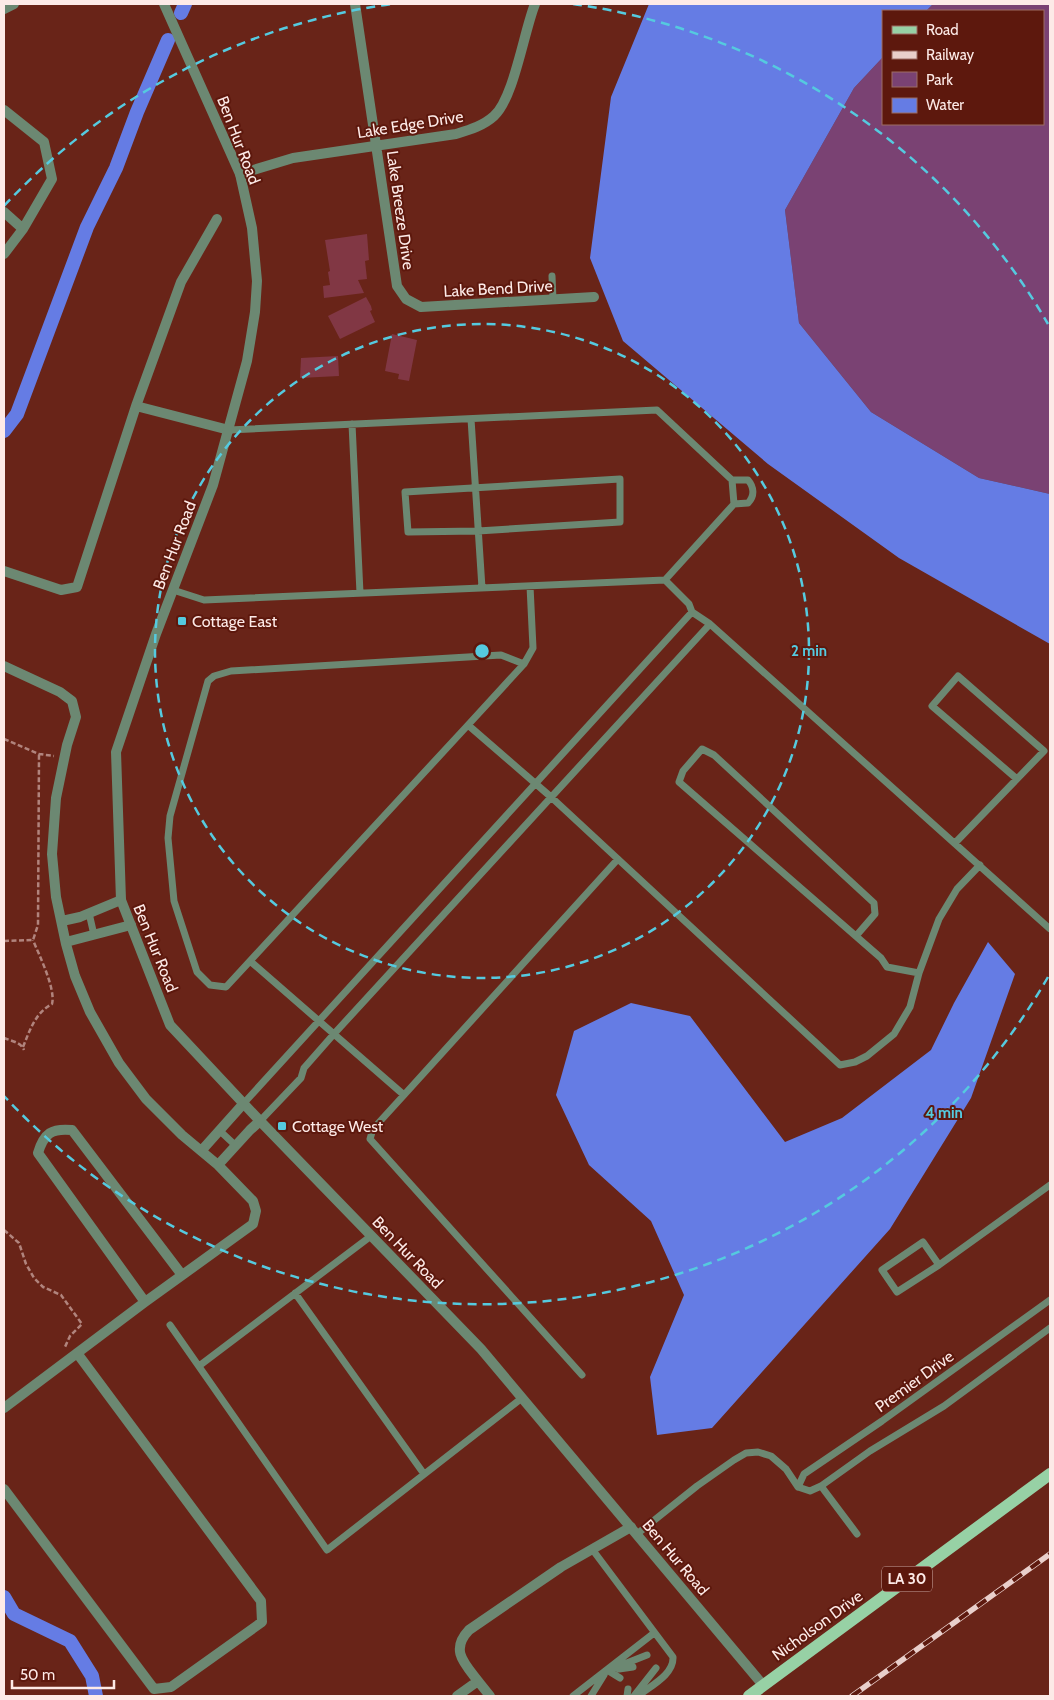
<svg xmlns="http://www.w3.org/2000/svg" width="1054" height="1700" font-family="Cabin,sans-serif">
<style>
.green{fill:#7a4273}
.water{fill:#657ce4}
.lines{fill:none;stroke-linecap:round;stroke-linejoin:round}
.canal{stroke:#657ce4;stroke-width:14}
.building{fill:#813744}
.path{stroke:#b1847d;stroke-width:2.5;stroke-dasharray:5 2.5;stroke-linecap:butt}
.service{stroke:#6c8872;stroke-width:7}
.minor{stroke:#6c8872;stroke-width:10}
.tertiary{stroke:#6c8872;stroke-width:10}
.primary{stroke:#97d1a5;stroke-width:12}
.rail-casing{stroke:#e9cfcb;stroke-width:5.5}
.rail{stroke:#5d180d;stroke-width:4;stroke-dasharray:11;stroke-linecap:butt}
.ring{fill:none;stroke:#55cadf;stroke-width:2.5;stroke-dasharray:9 6}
.poi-dot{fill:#55cadf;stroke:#5d180d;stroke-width:2}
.labels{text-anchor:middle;stroke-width:4;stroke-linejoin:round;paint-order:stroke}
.shield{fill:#5d180d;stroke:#cdaba6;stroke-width:1}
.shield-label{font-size:15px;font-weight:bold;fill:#fdeae7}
.street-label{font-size:16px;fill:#fdeae7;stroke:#5d180d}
.poi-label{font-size:16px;fill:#fdeae7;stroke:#5d180d;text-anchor:start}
.centre{fill:#55cadf;stroke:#5d180d;stroke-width:2.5}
.ring-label{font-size:15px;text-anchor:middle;font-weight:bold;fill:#55cadf;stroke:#5d180d;stroke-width:4;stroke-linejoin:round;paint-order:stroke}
</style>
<rect width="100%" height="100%" fill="#692418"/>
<path class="green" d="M933 4H1050V494L979 478 871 412 799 323 785 210 854 88 883 57V124H1043V11H926Z"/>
<path class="water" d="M649 4H933L926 11H883V57L854 88 785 210 799 323 871 412 979 478 1050 494V644L899 558 768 464 623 341 590 258 611 97Z
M988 942 1015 974 971 1098 890 1229 712 1428 657 1435 650 1377 684 1295 651 1221 589 1165 556 1095 574 1031 631 1003 690 1016 785 1142 842 1118 931 1050 954 1003Z"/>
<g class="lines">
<path class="canal" d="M181 13 185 4
M4 431 17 414 87 227 116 168 137 112 168 40
M4 1597 14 1614 70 1641 92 1676 96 1696"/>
</g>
<path class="building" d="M367 234 369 260 365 261 367 279 358 280 364 293 324 298 323 286 330 285 328 272 330 271 325 240Z
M366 297 371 306 372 310 370 311 375 322 340 339 328 316Z
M392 334 417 340 409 381 398 379 399 374 385 371Z
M338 356 339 376 300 378 301 358Z"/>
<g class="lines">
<path class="path" d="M4 739 39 754 54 756
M4 941 33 940 38 925 39 754
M4 1038C11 1041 21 1042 24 1050
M23 1047C30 1030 35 1013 52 1004 56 989 39 955 33 940
M4 1230 19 1243 26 1264 34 1278 43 1287 61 1295 82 1324 70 1336 65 1347"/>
<path class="service" d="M552 276 553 300
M471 419 482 588
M352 424 360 593
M229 430 657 410 732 480 734 504 665 580 689 604 692 612 710 624 1050 929
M620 479V522L478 531 408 532 405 492Z
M732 480H748C754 487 755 496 748 503L734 504
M173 590 204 600 665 580
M524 664 533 648 530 586
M468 725 226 987 210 985 197 972 174 901 168 838 170 816 208 681 214 676 231 671 501 655 524 664 468 725 551 797 840 1065 855 1062 867 1056 894 1034 910 1007 919 973 939 919 957 889 980 865
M955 843 1044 751 958 676 932 706 1017 779
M89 913 94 935
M856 936 875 914 874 903 714 755 702 749 683 771 679 782 881 958 887 967 919 973
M250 961 404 1095 373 1129 370 1139 582 1375
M404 1095 618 859
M244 1103 692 612
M260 1121 301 1078 304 1068 333 1035 710 624
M220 1131 235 1145
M939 1265 923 1242 882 1270 897 1292 939 1265 1050 1185
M295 1293 424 1474
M1050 1300 882 1421 804 1474 798 1487 810 1491 821 1486 870 1451 944 1406 1050 1328
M170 1325 327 1550 522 1398
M199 1366 371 1236
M821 1486 857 1534
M637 1534 697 1486 734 1460 746 1453 758 1452 771 1456 786 1469 798 1487
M592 1549 673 1657C674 1675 650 1686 638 1696
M614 1668 647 1655
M619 1669 633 1667
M607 1670 620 1678
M573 1696 654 1633
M591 1696 604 1675
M627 1696 628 1689
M634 1696 656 1668"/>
<path class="minor" d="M355 4 397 286 406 299 421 307 594 297
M4 9 14 4
M4 110 44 142 52 179 23 229 4 254
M240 174 293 158 456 134C469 130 483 126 494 116 514 98 524 31 535 4
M4 212 23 229
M136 406 229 430
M4 571 61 590 77 587 136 406 181 282 217 219
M4 666 60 692 72 701 76 717 67 745 56 798 52 854 56 897 66 944 75 976 90 1012 119 1063 146 1099 182 1135 218 1165 253 1201 256 1211 253 1224 145 1302 4 1408
M62 921 80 917 121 900
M66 942 131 925
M202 1150 244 1103
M218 1165 250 1130 260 1121
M145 1302 38 1153C44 1133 52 1128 72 1130L182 1275
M4 1489 154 1689 171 1687 262 1622 261 1601 77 1353
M478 1681 490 1696
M457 1696 478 1681C464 1663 450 1650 469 1630L561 1567 631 1527"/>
<path class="tertiary" d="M164 4 240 174 252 228 257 281 255 312 247 361 213 485 156 634 116 752 121 900 170 1025 260 1121 481 1349 763 1685"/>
<path class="primary" d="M749 1696 1050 1474"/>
<defs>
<path id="rail" d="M852 1696 1050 1554"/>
</defs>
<use href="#rail" class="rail-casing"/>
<use href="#rail" class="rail"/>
</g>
<g class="ring">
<circle cx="482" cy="651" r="327"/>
<path d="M1048 977A653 653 0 0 1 4 1096M4 206A653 653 0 0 1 391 4M573 4A653 653 0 0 1 1048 324"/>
</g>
<g class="poi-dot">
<rect x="177" y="616" width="10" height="10" rx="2.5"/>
<rect x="277" y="1121" width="10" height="10" rx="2.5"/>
</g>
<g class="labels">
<rect class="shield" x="882" y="1566.5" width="50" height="25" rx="4"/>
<g class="shield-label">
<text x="907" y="1584">LA 30</text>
</g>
<g class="street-label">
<text transform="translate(410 124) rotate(-9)" y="6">Lake Edge Drive</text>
<text transform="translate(239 140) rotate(69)" y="6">Ben Hur Road</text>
<text transform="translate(401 210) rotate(82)" y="6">Lake Breeze Drive</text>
<text transform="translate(498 288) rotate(-3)" y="6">Lake Bend Drive</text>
<text transform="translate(174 545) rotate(-69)" y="6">Ben Hur Road</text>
<text transform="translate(156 948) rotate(68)" y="6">Ben Hur Road</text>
<text transform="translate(408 1252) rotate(46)" y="6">Ben Hur Road</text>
<text transform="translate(914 1381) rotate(-36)" y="6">Premier Drive</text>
<text transform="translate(676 1557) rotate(50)" y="6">Ben Hur Road</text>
<text transform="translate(817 1625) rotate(-36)" y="6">Nicholson Drive</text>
</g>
<g class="poi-label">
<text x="192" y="627">Cottage East</text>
<text x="292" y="1132">Cottage West</text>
</g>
</g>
<circle cx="482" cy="651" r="8" class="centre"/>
<g class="ring-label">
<text x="809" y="656">2 min</text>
<text x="944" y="1118">4 min</text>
</g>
<rect width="1054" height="1700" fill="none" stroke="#fdeae7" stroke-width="10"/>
<rect x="882" y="10" width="162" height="115" fill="#5d180d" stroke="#9d6c64"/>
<rect x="892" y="26" width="25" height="8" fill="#97d1a5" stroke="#9d6c64"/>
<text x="926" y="35" font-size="15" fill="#fdeae7">Road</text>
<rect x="892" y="51" width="25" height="8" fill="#e9cfcb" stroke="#9d6c64"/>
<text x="926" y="60" font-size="15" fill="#fdeae7">Railway</text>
<rect x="892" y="72" width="25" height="15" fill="#7a4273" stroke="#9d6c64"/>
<text x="926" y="85" font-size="15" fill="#fdeae7">Park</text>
<rect x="892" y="98" width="25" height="15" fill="#657ce4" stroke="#9d6c64"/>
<text x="926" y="110" font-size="15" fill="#fdeae7">Water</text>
<path d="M12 1680v8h102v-8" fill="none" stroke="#fdeae7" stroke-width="2.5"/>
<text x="20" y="1680" font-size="15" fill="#fdeae7" stroke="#5d180d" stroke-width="4" paint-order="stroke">50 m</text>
</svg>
